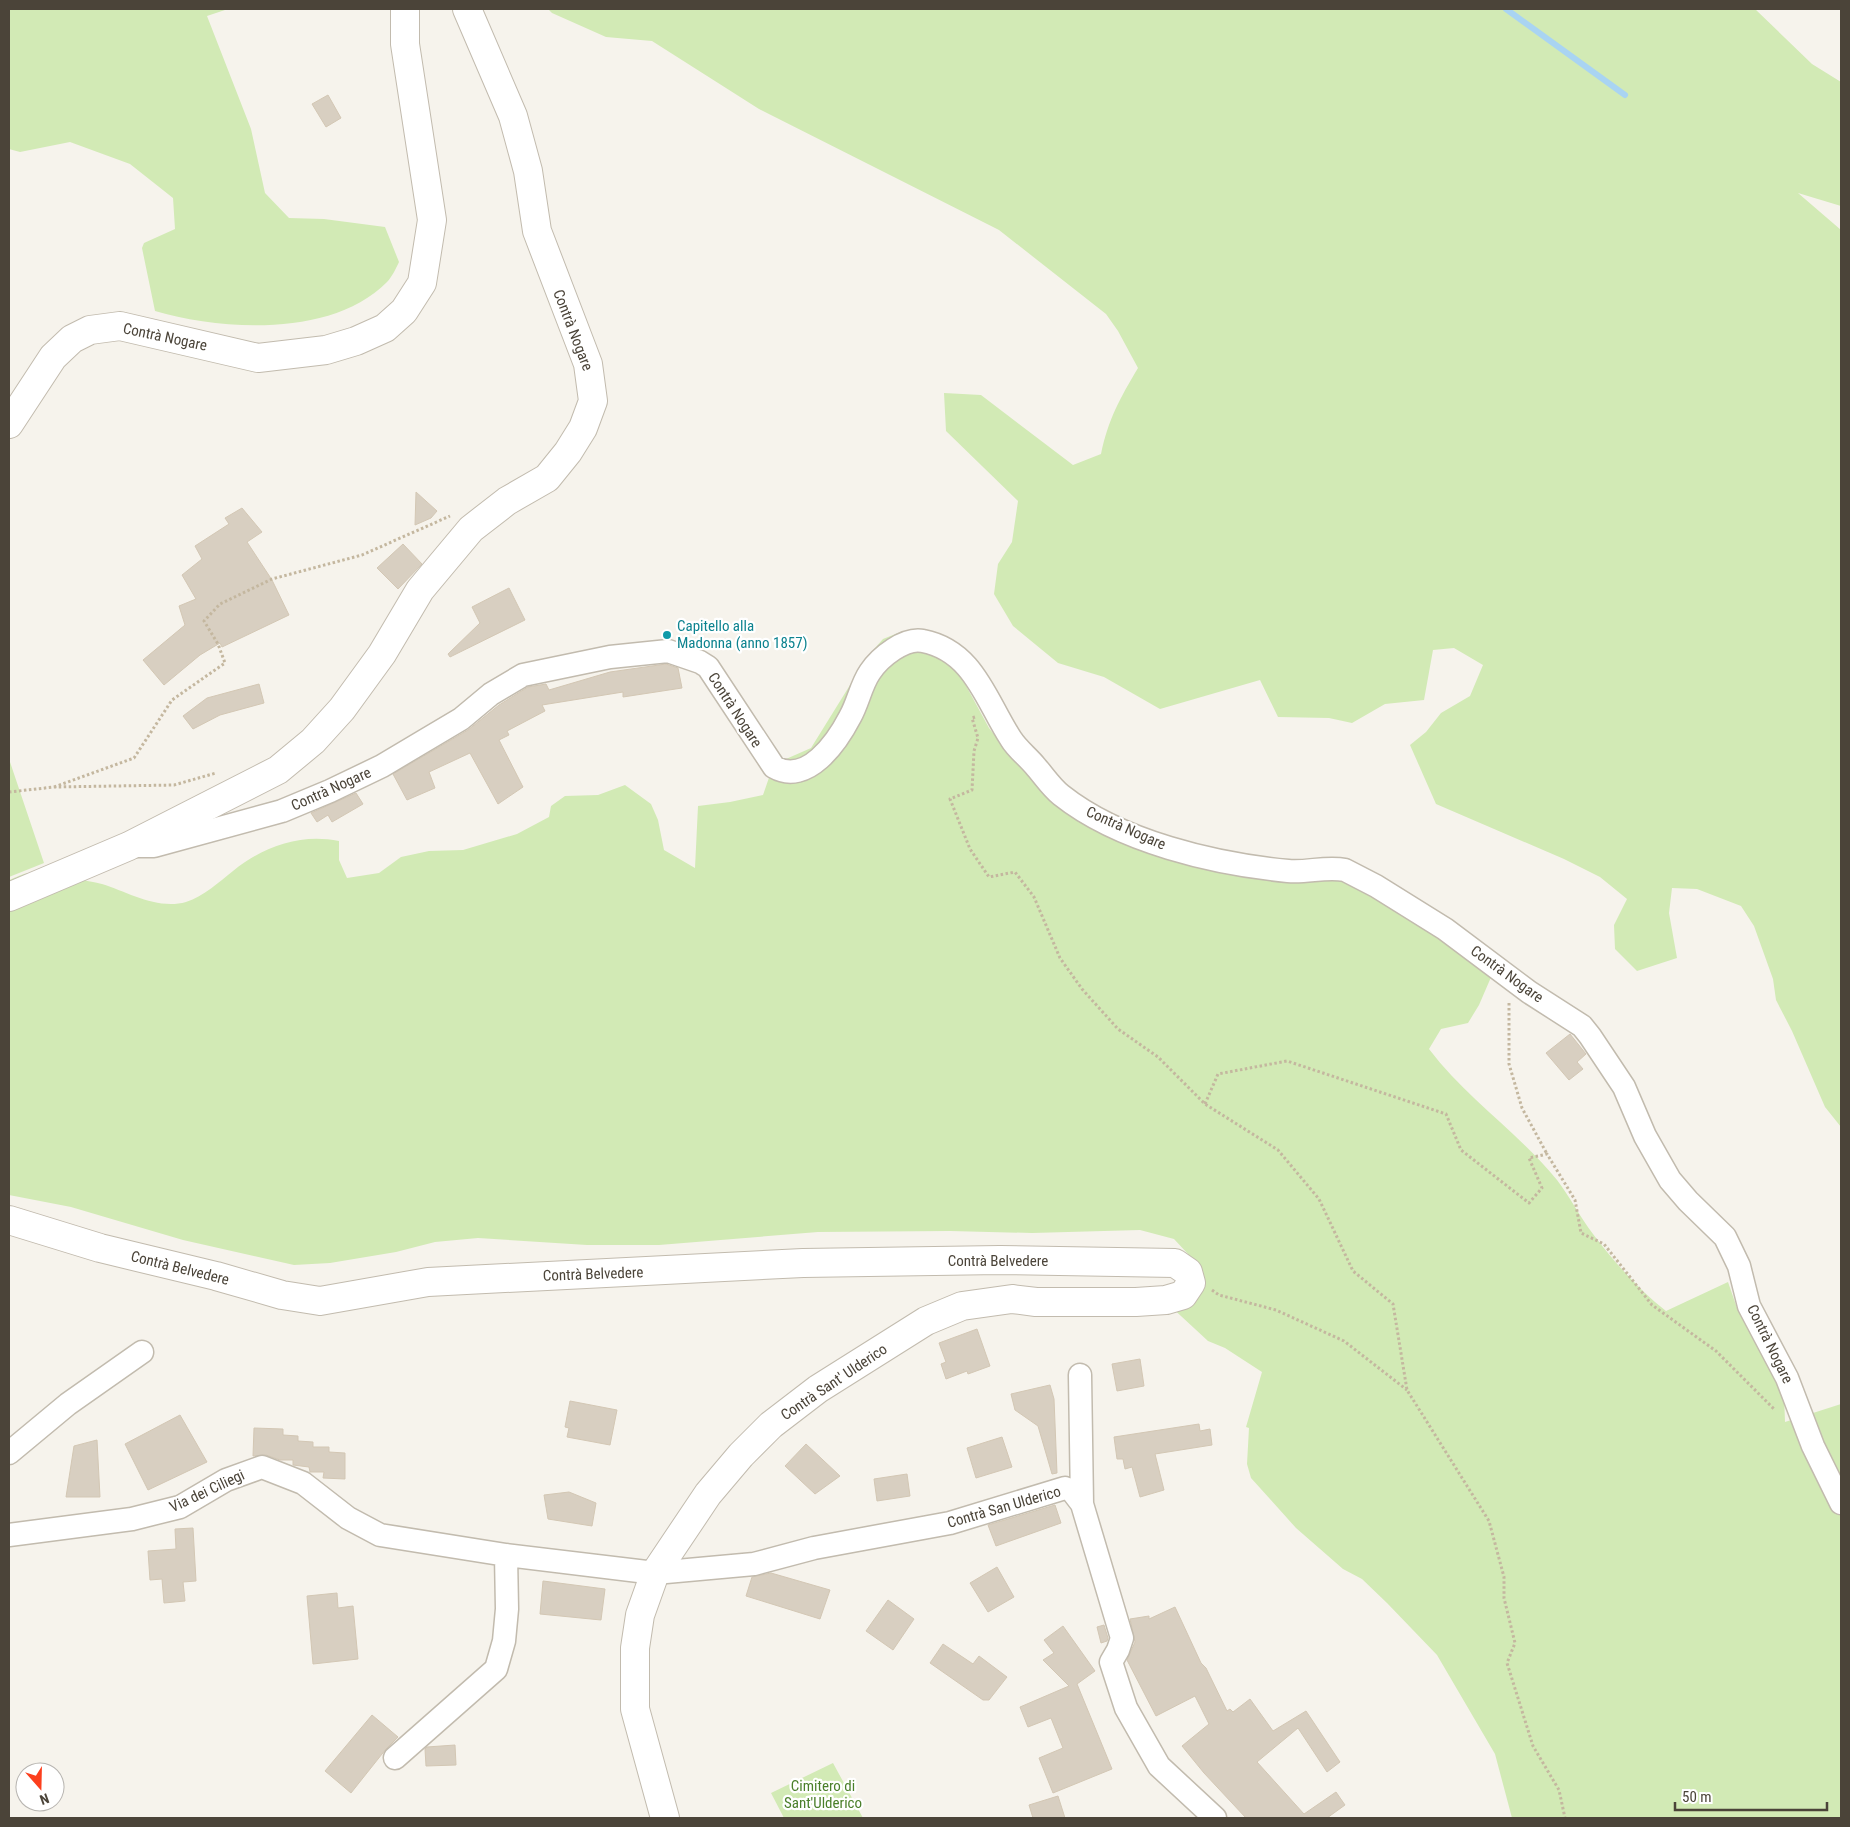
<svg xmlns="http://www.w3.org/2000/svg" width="1850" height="1827" font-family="'Roboto Condensed',sans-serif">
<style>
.green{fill:#d2eab5}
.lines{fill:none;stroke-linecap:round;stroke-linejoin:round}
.stream{stroke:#a9d4f2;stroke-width:6}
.building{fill:#d8cfc1;stroke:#d3c7b4}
.minor-casing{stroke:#c2bbae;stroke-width:25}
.tertiary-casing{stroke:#c2bbae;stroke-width:30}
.path{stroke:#c4b79f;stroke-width:3;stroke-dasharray:2.5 2.5;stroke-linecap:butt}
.minor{stroke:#fff;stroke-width:22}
.tertiary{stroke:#fff;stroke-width:28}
.culture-dot{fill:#0f9aa8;stroke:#fff;stroke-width:2}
.labels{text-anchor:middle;stroke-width:4.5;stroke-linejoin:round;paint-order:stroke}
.street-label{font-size:15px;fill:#4b4439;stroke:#fff}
.culture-label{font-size:15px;fill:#0d838f;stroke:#fff;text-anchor:start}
.park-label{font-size:15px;fill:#4a7f2a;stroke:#fff}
</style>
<rect width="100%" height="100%" fill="#f6f3ec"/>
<path class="green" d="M9 9H228L207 16 251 129 265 193 289 218 324 219 385 227 399 262C396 268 392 277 387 282 333 337 223 331 155 311L142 248 144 243 175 229 173 198 130 164 70 142 20 152 9 149Z
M548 9H1755L1812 64 1841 82V206L1798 193 1841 230V1127L1825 1107 1792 1031 1776 1000 1773 979 1754 926 1741 906 1697 889 1672 888 1669 913 1677 958 1637 971 1615 949 1614 925 1627 899 1600 877 1564 859 1436 804 1410 745 1426 732 1441 713 1470 696 1483 665 1454 648 1433 650 1424 700 1385 704 1352 723 1329 718 1278 717 1260 680 1160 709 1104 677 1058 663 1013 626 994 594 998 564 1012 542 1018 501 946 431 944 393 981 395 1073 465 1101 454C1108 420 1120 398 1138 368L1118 331 1106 314 999 230 759 109 652 41 606 37 552 13Z
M903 631 914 632 951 658 989 728 1017 763 1137 843 1348 882 1495 968 1479 1005 1468 1023 1441 1029 1429 1049C1466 1098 1518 1132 1557 1180 1570 1197 1580 1217 1593 1234 1614 1262 1639 1290 1666 1311L1728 1282 1737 1308 1764 1350 1784 1394 1785 1422 1841 1404V1818H1512L1495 1754 1437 1655 1387 1603 1362 1579 1343 1569 1296 1528 1251 1478 1247 1464 1249 1428 1246 1427 1262 1372 1225 1348 1208 1341 1168 1304 1187 1277 1188 1254 1174 1239 1140 1230 1032 1233 950 1231 818 1232 659 1245H587L478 1238 435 1242 396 1252 330 1263 294 1265 183 1240 71 1207 9 1195V880C15 878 23 873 30 873 39 872 92 881 102 884 128 892 157 910 186 902 204 896 219 882 233 871 264 846 301 833 339 841V860L347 878 379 873 401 857 429 851 463 850 517 834 549 817 551 806 565 796 598 795 625 785 651 804 658 820 664 850 695 868 698 806 730 802 763 795 772 769 779 759H786L811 748 868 656 883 639Z
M9 759 44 863 9 877Z
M833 1763 863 1818H784L771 1793Z"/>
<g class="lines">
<path class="stream" d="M1506 9 1625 95"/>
</g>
<path class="building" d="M328 95 341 118 326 127 312 104Z
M416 492 437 511 431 518 415 525Z
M242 508 262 532 247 542 272 580 289 615 222 647 220 643 200 655 164 685 143 660 185 625 179 606 196 599 182 575 202 559 195 546 229 524 225 518Z
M403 544 422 564 398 589 377 568Z
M509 588 525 620 450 657 448 654 480 623 472 607Z
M666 664 678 668 682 688 623 697V692L542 705 545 711 507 731 509 735 499 740 523 787 498 804 470 753 429 772 435 788 407 800 393 774 468 730 499 705 528 687 546 684 549 690 610 672Z
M259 684 264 703 220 715 193 729 183 716 207 698Z
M356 793 363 804 332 822 328 815 317 822 311 813Z
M1570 1034 1586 1054 1577 1062 1583 1069 1569 1080 1546 1053Z
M977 1329 990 1366 968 1374 967 1371 946 1379 941 1364 946 1362 939 1343Z
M1140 1359 1144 1386 1117 1391 1112 1364Z
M1050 1385 1054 1399 1057 1473 1052 1474 1038 1426 1015 1410 1011 1394Z
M570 1401 617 1410 610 1445 567 1437 569 1428 565 1427Z
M180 1415 207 1462 148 1490 125 1444Z
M1199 1424 1200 1431 1210 1429 1212 1445 1155 1454 1164 1490 1140 1497 1132 1467 1125 1469 1123 1459H1117L1114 1437Z
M254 1428 283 1429V1435L298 1436V1441L313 1442V1447H329V1452L345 1453V1479L323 1478 324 1472H310L309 1467 293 1465V1460H280L266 1455 253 1456Z
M1002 1437 1012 1467 976 1478 967 1448Z
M97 1440 100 1497H66L74 1446Z
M806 1444 840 1476 815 1494 785 1466Z
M907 1474 910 1496 877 1501 874 1479Z
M569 1492 596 1503 592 1526 548 1519 544 1495Z
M1055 1505 1061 1523 996 1546 988 1525Z
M193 1528 196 1581 183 1582 185 1601 164 1603 162 1579 150 1580 148 1551 176 1549 175 1529Z
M997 1567 1014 1597 988 1612 970 1583Z
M771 1573 830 1590 820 1619 746 1596 752 1577Z
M543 1581 605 1589 601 1620 540 1614Z
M337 1593 338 1608 353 1606 358 1659 313 1664 307 1596Z
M888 1600 914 1619 893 1650 866 1631Z
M1175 1607 1201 1663 1206 1668 1227 1711 1230 1709 1233 1712 1250 1699 1273 1731 1306 1711 1340 1762 1327 1772 1298 1728 1257 1762 1304 1814 1336 1792 1345 1805 1327 1818H1246L1204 1773 1182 1746 1209 1724 1195 1696 1156 1716 1127 1660 1135 1642 1130 1619 1149 1616V1619Z
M1104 1625 1108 1638 1107 1641 1101 1643 1097 1627Z
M1063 1626 1095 1671 1077 1684 1112 1769 1053 1793 1039 1758 1063 1748 1051 1718 1028 1727 1020 1707 1069 1686 1043 1660 1054 1653 1044 1640Z
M943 1644 973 1664 979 1656 1007 1677 989 1700H983L930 1663Z
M372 1715 398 1737 386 1749 351 1793 325 1771Z
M455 1745 456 1765 426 1766 425 1749 427 1747Z
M1058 1796 1065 1818H1033L1029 1805Z"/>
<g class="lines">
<defs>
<path id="minor" d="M136 846H154L282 811 330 791 382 766 429 738 461 719 491 694 523 675 610 657 668 651 700 662 708 667 774 767C807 786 837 742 850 717 858 703 861 685 870 672 880 657 905 637 923 641 974 651 986 701 1011 739 1017 749 1028 757 1036 767 1044 776 1051 787 1061 795 1120 842 1215 864 1288 871 1307 873 1326 866 1345 870L1376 886 1445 929 1529 992 1582 1026 1590 1036 1624 1087 1645 1136 1670 1180 1688 1201 1725 1237 1739 1266 1749 1306 1787 1378 1813 1446 1841 1503
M1080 1375 1082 1504
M9 1453 68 1404 142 1352
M9 1535 132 1519 180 1507 226 1480 262 1467 303 1483 348 1518 380 1535 506 1555 655 1573 754 1564 814 1548 950 1523 1065 1488 1072 1491 1082 1504 1122 1638 1118 1650 1111 1662 1126 1708 1159 1766 1215 1818
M395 1758 496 1669 504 1641 507 1609 506 1555"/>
<path id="tertiary" d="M9 424 53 357 72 339 90 330 120 326 258 358 326 350 356 341 385 328 404 311 422 283 432 220 405 44V9
M9 897 129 846 278 770 313 741 342 709 382 654 420 590 471 529 507 501 547 478 568 452 583 428 593 401 588 364 537 231 528 171 513 116 467 9
M9 1220 100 1248 216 1276 282 1295 320 1301 428 1282 803 1263 1000 1260 1175 1263 1188 1272 1191 1283 1183 1295 1166 1300 1136 1302H1036L1012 1299 962 1306 926 1321 818 1389 771 1425 741 1455 708 1494 655 1573 640 1615 635 1648V1709L665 1818"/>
</defs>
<use href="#minor" class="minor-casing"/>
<use href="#tertiary" class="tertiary-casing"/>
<path class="path" d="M975 717 972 718 978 738 974 751 972 790 950 799 970 849 989 877 1015 872 1034 897 1060 958 1082 989 1118 1029 1158 1057 1205 1104 1278 1150 1319 1199 1353 1271 1393 1304 1407 1390 1489 1521 1504 1577V1598L1515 1643 1507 1663 1533 1746 1559 1790 1565 1818
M54 787 134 758 172 700 225 663 218 644 204 621 220 604 272 579 362 555 450 516
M9 792 54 787 174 785 216 773
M1509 1003V1064L1522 1108 1547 1154
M1205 1104 1218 1074 1287 1061 1446 1114 1461 1150 1529 1203 1542 1188 1529 1158 1547 1154 1575 1200 1581 1233 1604 1244 1652 1305 1716 1351 1775 1410
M1212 1290 1219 1295 1276 1310 1344 1341 1407 1390"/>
<use href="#minor" class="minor"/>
<use href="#tertiary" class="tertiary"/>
</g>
<circle class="culture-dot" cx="667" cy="635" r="5"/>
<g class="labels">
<g class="street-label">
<text transform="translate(573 330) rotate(69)" y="5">Contrà Nogare</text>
<text transform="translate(165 337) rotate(12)" y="5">Contrà Nogare</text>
<text transform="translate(735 710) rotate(57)" y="5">Contrà Nogare</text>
<text transform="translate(331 789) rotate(-24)" y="5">Contrà Nogare</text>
<text transform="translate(1126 828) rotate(24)" y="5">Contrà Nogare</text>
<text transform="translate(1507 974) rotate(36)" y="5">Contrà Nogare</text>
<text x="998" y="1266">Contrà Belvedere</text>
<text transform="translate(180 1268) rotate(14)" y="5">Contrà Belvedere</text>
<text transform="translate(593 1274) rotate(-2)" y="5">Contrà Belvedere</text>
<text transform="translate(1770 1344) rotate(64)" y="5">Contrà Nogare</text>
<text transform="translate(834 1382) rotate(-34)" y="5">Contrà Sant' Ulderico</text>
<text transform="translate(207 1491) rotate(-25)" y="5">Via dei Ciliegi</text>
<text transform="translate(1004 1507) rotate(-16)" y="5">Contrà San Ulderico</text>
</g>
<g class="culture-label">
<text x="677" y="631">Capitello alla<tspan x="677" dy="17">Madonna (anno 1857)</tspan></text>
</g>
<g class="park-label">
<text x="823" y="1791">Cimitero di<tspan x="823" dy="17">Sant'Ulderico</tspan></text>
</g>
</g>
<rect width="1850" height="1827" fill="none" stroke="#4b4439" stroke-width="20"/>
<g transform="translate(40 1787) rotate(160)"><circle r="24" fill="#ffffff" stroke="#b7b4b0"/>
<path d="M0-4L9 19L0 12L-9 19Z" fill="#fc3f1d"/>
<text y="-8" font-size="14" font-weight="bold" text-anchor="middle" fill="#4b4439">N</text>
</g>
<path d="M1675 1802v8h152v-8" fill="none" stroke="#4b4439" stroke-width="2.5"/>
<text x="1682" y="1802" font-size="15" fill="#4b4439" stroke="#ffffff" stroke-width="4" paint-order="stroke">50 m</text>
</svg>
